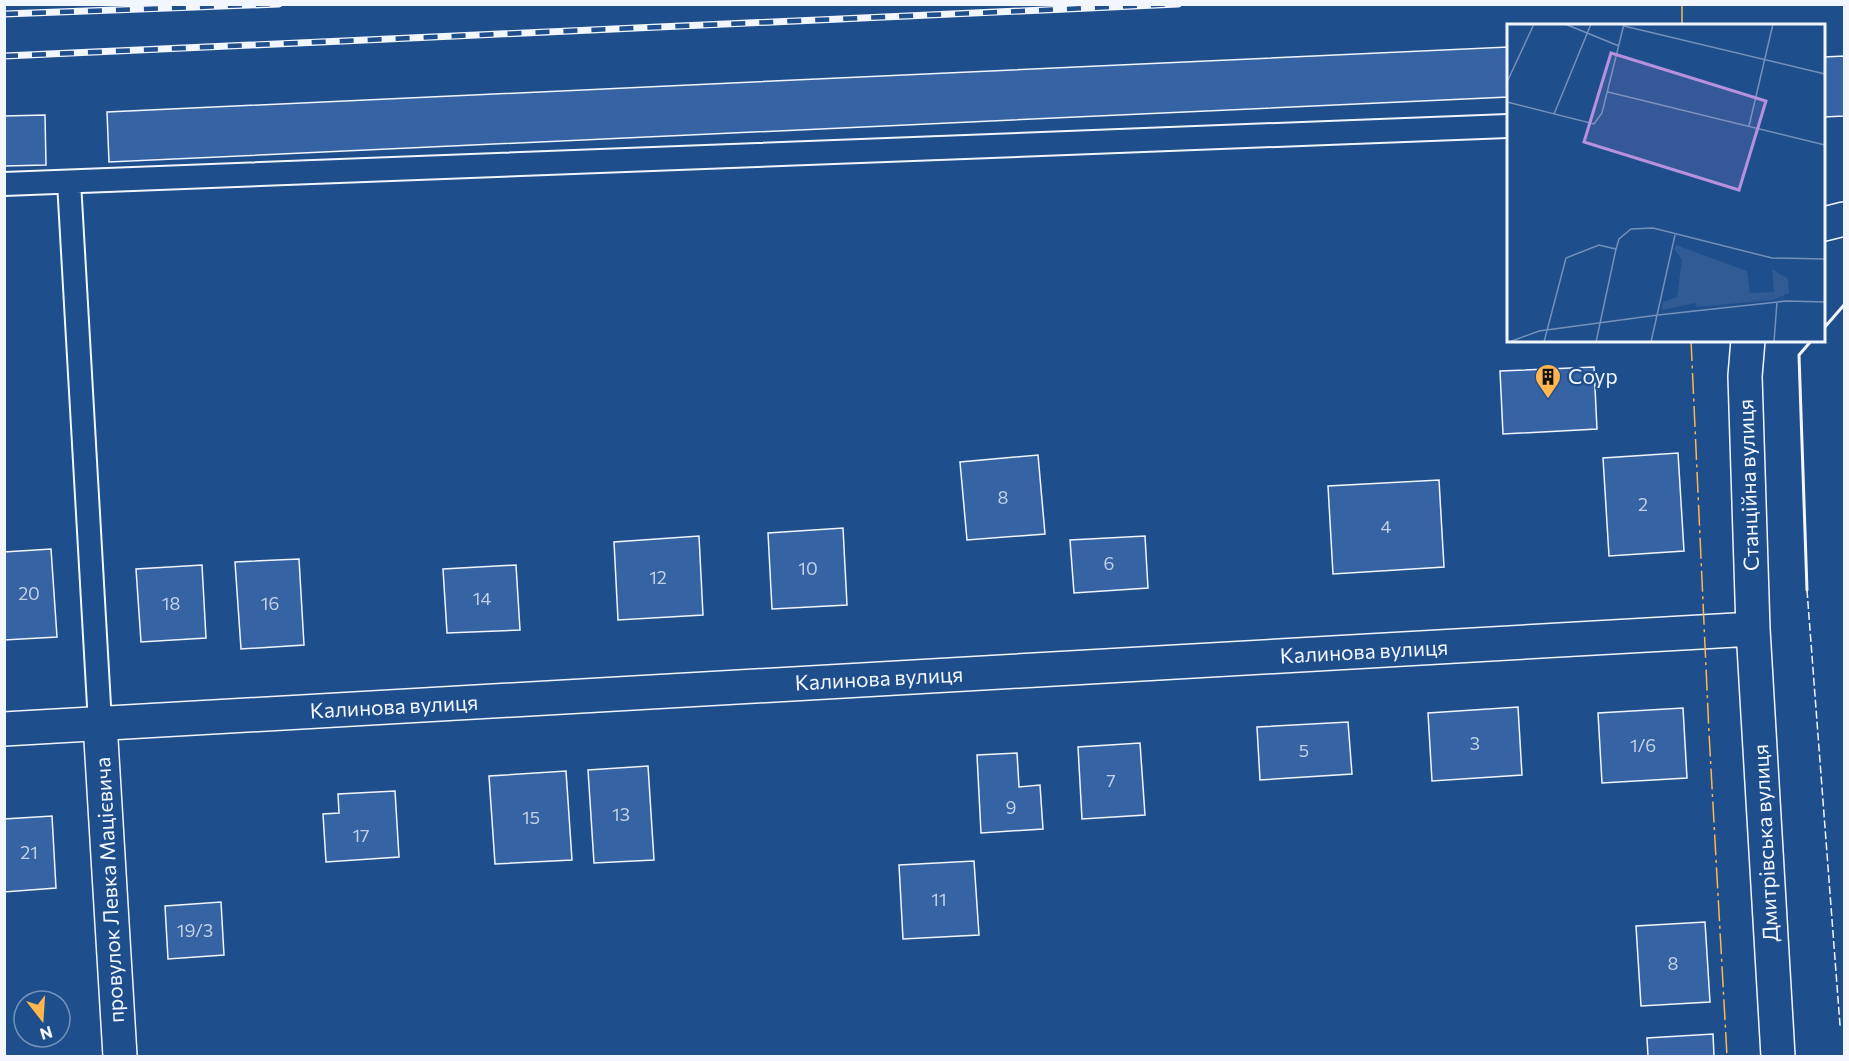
<svg xmlns="http://www.w3.org/2000/svg" width="1849" height="1061" font-family="Commissioner,sans-serif">
<style>
.building{fill:#3563a3;stroke:#f2f6ff;stroke-width:1.5}
.lines{fill:none;stroke-linecap:round;stroke-linejoin:round}
.lane-casing{stroke:#f2f6ff;stroke-width:26}
.street-casing{stroke:#f2f6ff;stroke-width:36}
.secondary-casing{stroke:#f2f6ff;stroke-width:36}
.lane{stroke:#1f4e8c;stroke-width:22}
.street{stroke:#1f4e8c;stroke-width:33}
.secondary{stroke:#1f4e8c;stroke-width:33}
.rail-casing{stroke:#f2f6ff;stroke-width:7}
.rail{stroke:#1f4e8c;stroke-width:4.5;stroke-dasharray:14;stroke-linecap:butt}
.fence{stroke:#f2f6ff;stroke-width:1.5;stroke-dasharray:8 3;stroke-linecap:butt}
.wall{stroke:#f2f6ff;stroke-width:3}
.power{stroke:#ffb74d;stroke-width:1.5;stroke-dasharray:21 4.5 3 4.5;stroke-linecap:butt}
.labels{text-anchor:middle;stroke-width:4.5;stroke-linejoin:round;paint-order:stroke}
.number-label{font-size:18px;fill:#c3d1e8}
.poi-label{font-size:21px;fill:#f2f6ff;stroke:#1f4e8c;text-anchor:start}
.street-label{font-size:21px;fill:#f2f6ff;stroke:#1f4e8c}
.inset-road{fill:none;stroke:#7391ba;stroke-width:1.5}
.view{fill:#b691df;fill-opacity:0.15;stroke:#b691df;stroke-width:3}
.inset-edge{fill:none;stroke:#f2f6ff;stroke-width:3}
</style>
<rect width="100%" height="100%" fill="#1f4e8c"/>
<path class="building" d="M1508 47V97L109 162 107 112Z
M1844 56V116L1824 117V57Z
M45 115 46 165 4 166V116Z
M1594 367 1597 429 1503 434 1500 371Z
M1678 453 1684 551 1609 556 1603 458Z
M1038 455 1045 534 967 540 960 462Z
M1439 480 1444 567 1333 574 1328 486Z
M843 528 847 605 772 609 768 533Z
M699 536 703 615 618 620 614 542Z
M1145 536 1148 588 1074 593 1070 540Z
M51 549 57 637 4 640V552Z
M299 559 304 645 241 649 235 562Z
M202 565 206 638 141 642 136 569Z
M516 565 520 630 447 633 443 569Z
M1518 707 1522 775 1432 781 1428 713Z
M1683 708 1687 778 1602 783 1598 713Z
M1348 722 1352 774 1260 780 1257 727Z
M1140 743 1145 815 1082 819 1078 747Z
M1017 753 1019 787 1040 785 1043 829 981 833 977 755Z
M648 766 654 860 594 863 588 770Z
M566 771 572 860 495 864 489 776Z
M395 791 399 857 326 862 323 814 339 813 338 794Z
M52 816 56 888 4 892V819Z
M974 861 979 935 903 939 899 865Z
M221 902 224 955 168 959 165 906Z
M1705 922 1710 1002 1641 1006 1636 926Z
M1713 1034 1714 1056H1648L1647 1038Z"/>
<g class="lines">
<defs>
<path id="lane" d="M69 182 100 723
M4 184 1508 126"/>
<path id="street" d="M100 723 120 1056"/>
<path id="secondary" d="M1824 224 1844 219
M1748 340 1745 376 1753 629 1778 1056
M4 729 1753 629"/>
</defs>
<use href="#lane" class="lane-casing"/>
<use href="#street" class="street-casing"/>
<use href="#secondary" class="secondary-casing"/>
<use href="#lane" class="lane"/>
<use href="#street" class="street"/>
<use href="#secondary" class="secondary"/>
<defs>
<path id="rail" d="M4 14 279 4
M4 56 1178 4"/>
</defs>
<use href="#rail" class="rail-casing"/>
<use href="#rail" class="rail"/>
<path class="fence" d="M1807 590 1840 1025H1844"/>
<path class="wall" d="M1824 328 1844 305
M1807 590 1799 355 1812 340"/>
<path class="power" d="M1682 26V4
M1691 340 1709 733 1727 1056"/>
</g>
<defs>
<symbol id="building-pin" viewBox="-11 -11 22 30"><path d="M0 17L-7.5 6A9.5 9.5 0 1 1 7.5 6Z" fill="#ffb74d" stroke="#1f4e8c"/><path d="M-4-6H4V6H1V3H-1V6H-4ZM-2.5-4.3h1.7v1.8h-1.7ZM.8-4.3h1.7v1.8H.8ZM-2.5-1h1.7V.8h-1.7ZM.8-1h1.7V.8H.8Z" fill="#111"/></symbol>
</defs>
<g fill-rule="evenodd">
<use href="#building-pin" x="1533" y="362" width="30" height="40"/>
</g>
<g class="labels">
<g class="number-label">
<text x="1003" y="504">8</text>
<text x="1643" y="511">2</text>
<text x="1386" y="533">4</text>
<text x="1109" y="570">6</text>
<text x="808" y="575">10</text>
<text x="658" y="584">12</text>
<text x="29" y="600">20</text>
<text x="482" y="605">14</text>
<text x="171" y="610">18</text>
<text x="270" y="610">16</text>
<text x="1475" y="750">3</text>
<text x="1643" y="752">1/6</text>
<text x="1304" y="757">5</text>
<text x="1111" y="787">7</text>
<text x="1011" y="814">9</text>
<text x="621" y="821">13</text>
<text x="531" y="824">15</text>
<text x="361" y="842">17</text>
<text x="29" y="859">21</text>
<text x="939" y="906">11</text>
<text x="195" y="937">19/3</text>
<text x="1673" y="970">8</text>
</g>
<g class="poi-label">
<text x="1568" y="384">Соур</text>
</g>
<g class="street-label">
<text transform="translate(1749 485) rotate(-92)" y="7">Станційна вулиця</text>
<text transform="translate(1364 652) rotate(-3)" y="7">Калинова вулиця</text>
<text transform="translate(879 679) rotate(-3)" y="7">Калинова вулиця</text>
<text transform="translate(394 707) rotate(-3)" y="7">Калинова вулиця</text>
<text transform="translate(1766 843) rotate(-93)" y="7">Дмитрівська вулиця</text>
<text transform="translate(110 890) rotate(-93)" y="7">провулок Левка Мацієвича</text>
</g>
</g>
<g transform="translate(1507 24)">
<rect width="318" height="318" fill="#1f4e8c"/>
<path d="M169 221 240 247 243 269 267 268 265 245 281 255 282 269 266 276 190 283 188 279 155 286 156 278 170 273 175 235 167 225Z" fill="#305b95"/>
<path class="inset-road" d="M58 0 112 22M117 2 318 50M0 58 27 0M101 68 318 121M0 78 87 100 95 89 117 0M47 90 84 0M242 102 266 0M2 318 32 307 151 291 279 277 318 278M37 318 59 234 92 221 109 225 112 215 124 205 146 204 265 234 318 235M89 318 109 225M144 318 168 211M267 318 270 278"/>
<path class="view" d="M104 29 259 77 232 166 77 118Z"/>
<rect width="318" height="318" class="inset-edge"/>
</g>
<rect width="1849" height="1061" fill="none" stroke="#f2f6ff" stroke-width="12"/>
<g transform="translate(42 1019) rotate(163)"><circle r="28" fill="#1f4e8c" stroke="#7391ba" stroke-width="1.5"/>
<path d="M0-4.5L10 22L0 15L-10 22Z" fill="#ffb74d"/>
<text y="-9" font-size="16" font-weight="bold" text-anchor="middle" fill="#f2f6ff">N</text>
</g>
</svg>
